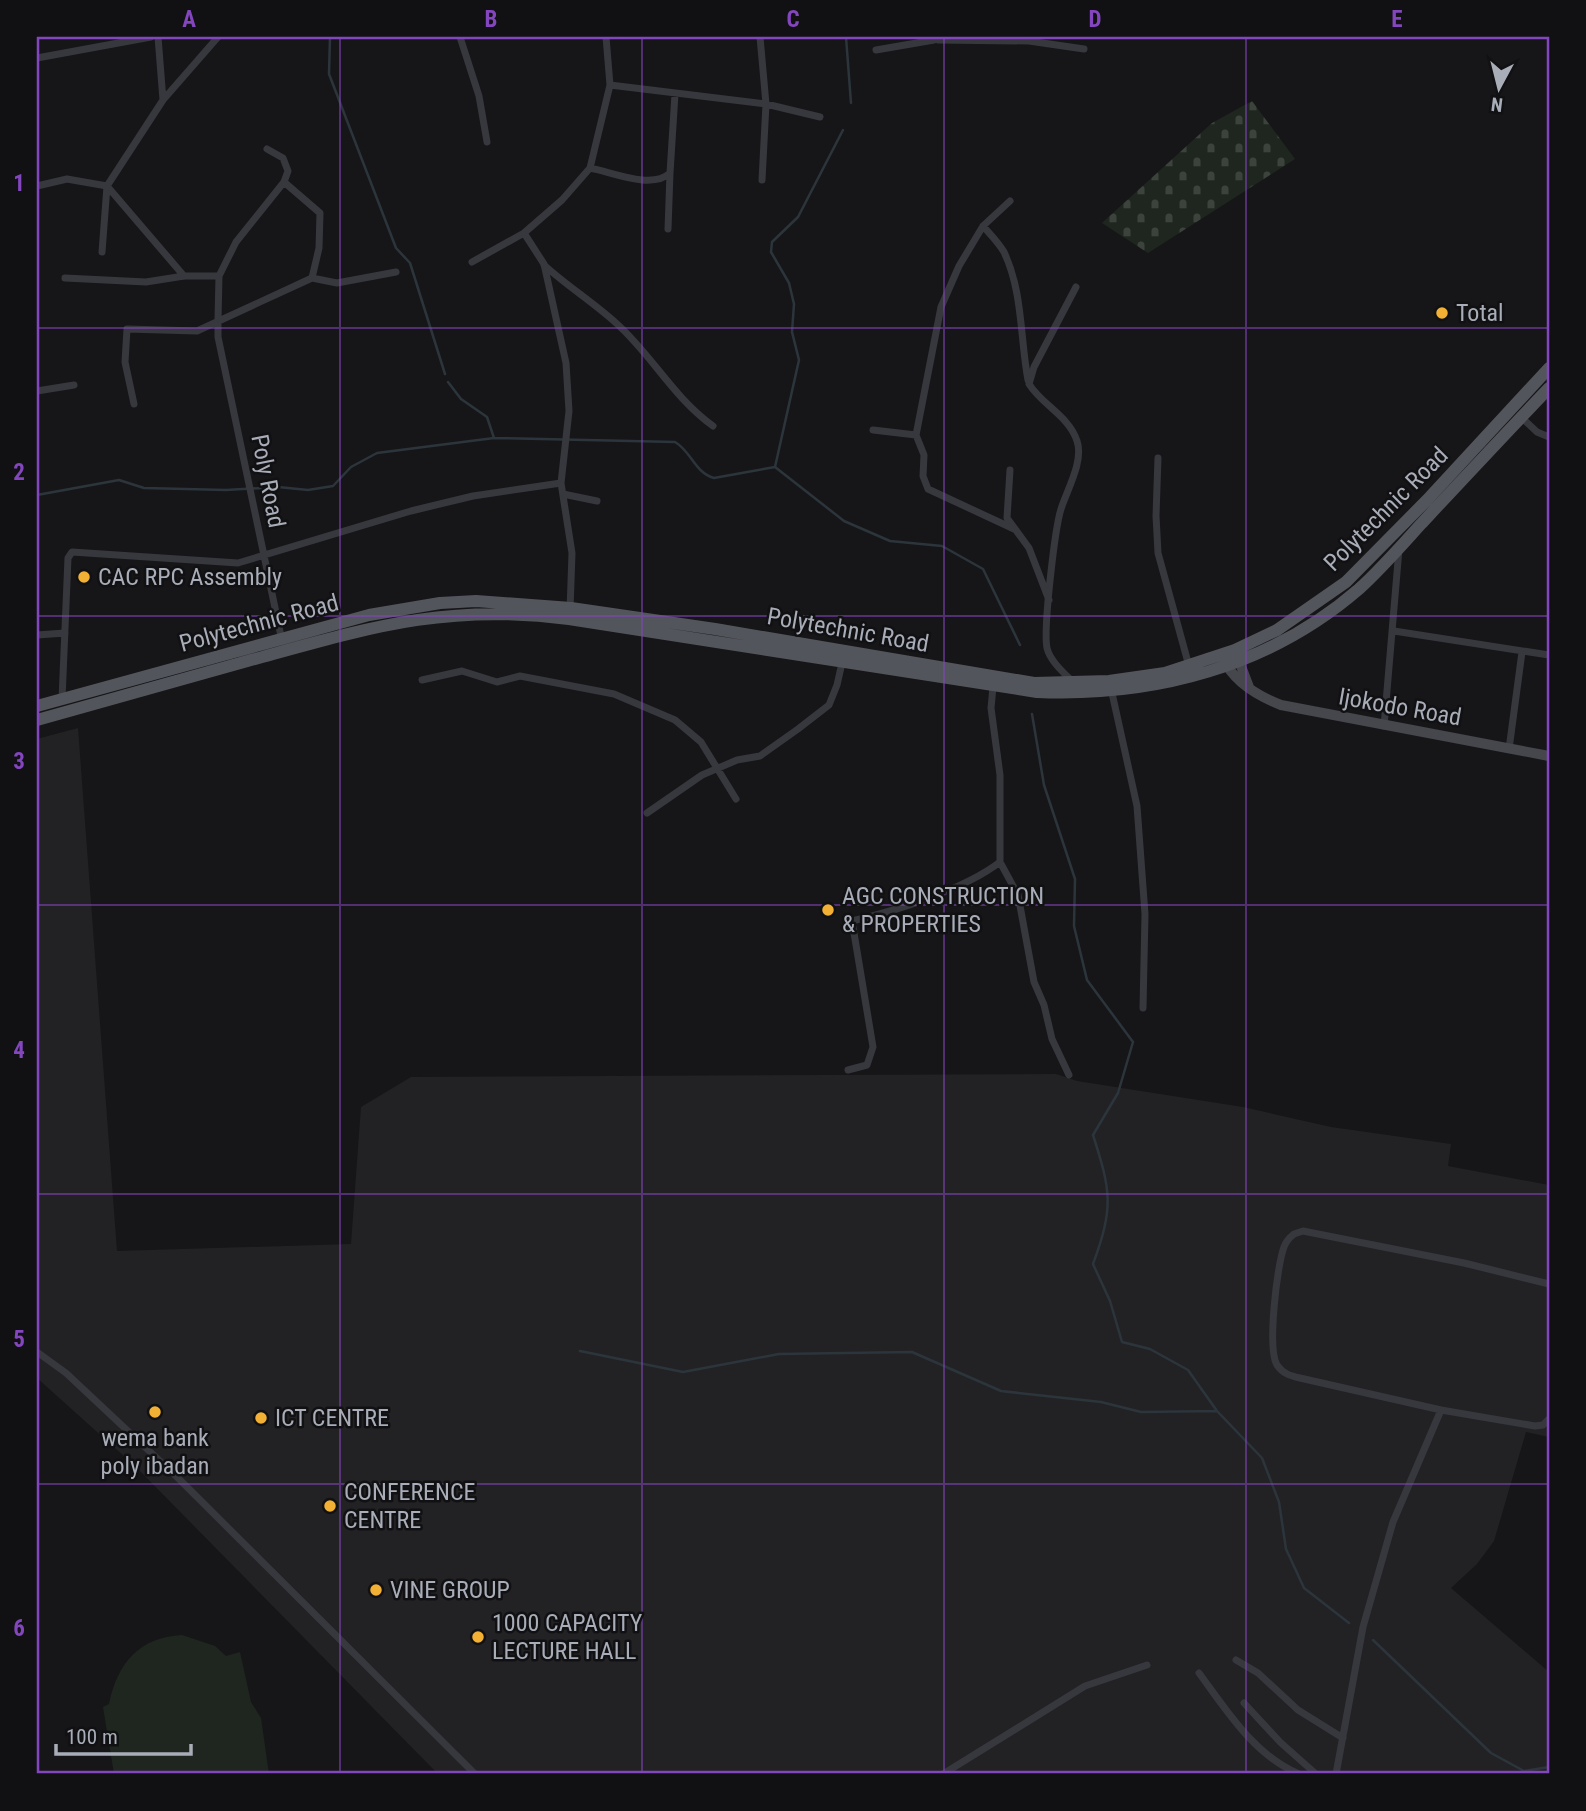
<svg xmlns="http://www.w3.org/2000/svg" width="1586" height="1811" font-family="'Roboto Condensed',sans-serif">
<style>
.built{fill:#222225}
.green{fill:#1e261f}
.cemetery{fill:url(#cemetery-stones)}
.lines{fill:none;stroke-linecap:round;stroke-linejoin:round}
.stream{stroke:#2c353c;stroke-width:2.5}
.street{stroke:#37383d;stroke-width:7}
.secondary{stroke:#45474d;stroke-width:10}
.primary{stroke:#53555c;stroke-width:12}
.grid{fill:none;stroke:#8446be;stroke-width:2;stroke-opacity:0.55}
.poi-dot{fill:#f2b134;stroke:#111113;stroke-width:2.5}
.labels{text-anchor:middle;stroke-width:5;stroke-linejoin:round;paint-order:stroke}
.poi-label{font-size:24px;fill:#a8adb8;stroke:#111113;text-anchor:start}
.street-label{font-size:24px;fill:#a8adb8;stroke:#111113}
.neatline{fill:none;stroke:#8446be;stroke-width:2.5}
.grid-label{font-size:23px;text-anchor:middle;font-weight:bold;fill:#8446be}
</style>
<defs>
<pattern id="cemetery-stones" width="16" height="16" patternUnits="userSpaceOnUse" patternTransform="scale(1.75)"><rect width="16" height="16" fill="#1e261f"/><path d="M2 7V4a2 2 0 0 1 4 0v3zM10 15v-3a2 2 0 0 1 4 0v3z" fill="#3c433d"/></pattern>
</defs>
<rect width="100%" height="100%" fill="#161618"/>
<path class="built" d="M78 728 117 1251 351 1244 361 1107 411 1077 1056 1074 1077 1081 1243 1107 1331 1127 1451 1144 1448 1166 1549 1185V1437L1526 1432 1494 1541 1477 1564 1451 1588 1549 1672V1774H438L136 1467 37 1378V739Z"/>
<path class="green" d="M182 1635 215 1646 226 1656 240 1652 251 1702 261 1718 269 1774H114L103 1707 109 1704C117 1664 139 1637 182 1635Z"/>
<path class="cemetery" d="M1252 101 1295 159 1148 253 1102 223 1212 123Z"/>
<g class="lines">
<path class="stream" d="M330 37 329 74 396 248 410 263 445 374
M846 37 851 103
M448 382 461 399 487 417 494 438
M775 467 799 360 792 332 794 304 789 283 771 252 772 242 798 217 843 130
M37 495 119 480 144 488 226 490 278 487 308 490 333 486 351 467 377 453 494 438 675 442C692 452 694 472 714 478L775 467 844 521 890 541 942 546 983 569 1020 645
M1032 714 1044 785 1075 879 1074 926 1087 980 1133 1042 1118 1093 1093 1135C1111 1191 1114 1207 1093 1264L1110 1301 1122 1342 1150 1349 1188 1370 1217 1411 1262 1458 1279 1502 1286 1549 1304 1588 1349 1623
M580 1351 683 1372 779 1354 912 1352 1001 1391 1101 1402 1141 1412 1217 1411
M1373 1640 1491 1753 1524 1771 1549 1767"/>
<path class="street" d="M158 37 163 100
M460 37 479 96 487 142
M760 37 766 104 762 180
M931 37 938 40 1029 41 1084 49
M876 50 934 40
M37 58 151 37
M610 85 766 104 820 117
M267 149 283 158 288 171 284 182 236 242 219 276 218 319V337L282 641
M590 168C612 172 652 190 670 173L675 94
M284 182 320 213 319 248 312 278
M37 186 67 179 107 186 184 276
M1010 201 983 226 959 266 941 307 916 435 924 455 923 476 928 489 1014 529
M983 226C990 234 999 243 1004 252 1023 292 1020 338 1028 380
M668 229 670 173
M524 233 544 264 566 363 569 411 561 483 572 553 570 610
M102 252 107 186 163 100 218 37
M472 262 524 233 562 200 590 168 610 85 606 37
M544 265C567 286 593 302 616 323 652 355 672 396 713 426
M65 278 146 282 184 276H219
M37 391 74 385
M134 404 125 362 127 329 197 331 312 278 337 283 396 272
M1521 417 1537 432 1549 437
M873 430 916 435
M1158 458 1156 516 1158 553 1189 666
M1010 470 1007 518 1029 548 1049 600
M563 494 597 501
M1394 631 1549 655
M37 635 65 633
M422 680 462 671 497 682 520 676 614 694 675 720 701 742 736 799
M1073 682C1064 673 1050 661 1047 648 1043 629 1055 528 1061 509 1067 490 1084 461 1077 441 1069 416 1042 405 1029 384L1034 367 1076 287
M993 687 991 708 1000 775V862L1018 895 1034 982 1044 1005 1052 1039 1069 1075
M1112 693 1137 806 1145 914 1143 1008
M62 699 68 558 72 552 238 563 411 511 473 496 561 483
M1384 726 1399 549
M1509 749 1522 652
M647 813 702 775 737 760 760 756 798 729 829 705 837 685 842 663
M848 1070 867 1065 873 1047 852 921C896 911 965 889 1000 862
M37 1352 66 1373 178 1478 475 1774
M1441 1410 1535 1426 1543 1425 1549 1419
M1236 1660 1258 1673 1298 1710 1343 1738
M1199 1673C1227 1711 1254 1755 1299 1774
M1244 1703 1280 1742 1316 1774
M943 1774 1085 1686 1147 1665
M1336 1774 1363 1627 1393 1522 1441 1410 1300 1378C1291 1376 1283 1374 1277 1365 1267 1349 1277 1265 1284 1247 1286 1241 1289 1238 1294 1234L1303 1231 1464 1263 1549 1284"/>
<path class="secondary" d="M1236 653 1249 687
M1223 658C1233 681 1258 696 1281 705L1549 756"/>
<path class="primary" d="M37 706 369 615 440 603 476 601 571 608 715 629 1034 683 1109 681 1165 673 1235 650 1277 630 1346 582 1427 500 1549 368
M37 720C108 700 180 680 251 660 368 628 445 603 569 619L1037 692C1154 697 1269 667 1359 589 1381 569 1401 546 1421 524 1464 478 1506 433 1549 388"/>
</g>
<path class="grid" d="M340 37V1774M642 37V1774M944 37V1774M1246 37V1774M37 328H1549M37 616H1549M37 905H1549M37 1194H1549M37 1484H1549"/>
<g class="poi-dot">
<circle cx="1442" cy="313" r="7"/>
<circle cx="84" cy="577" r="7"/>
<circle cx="828" cy="910" r="7"/>
<circle cx="155" cy="1412" r="7"/>
<circle cx="261" cy="1418" r="7"/>
<circle cx="330" cy="1506" r="7"/>
<circle cx="376" cy="1590" r="7"/>
<circle cx="478" cy="1637" r="7"/>
</g>
<g class="labels">
<g class="poi-label">
<text x="1456" y="321">Total</text>
<text x="98" y="585">CAC RPC Assembly</text>
<text x="842" y="904">AGC CONSTRUCTION<tspan x="842" dy="28">&amp; PROPERTIES</tspan></text>
<text x="275" y="1426">ICT CENTRE</text>
<text x="155" y="1446" text-anchor="middle">wema bank<tspan x="155" dy="28">poly ibadan</tspan></text>
<text x="344" y="1500">CONFERENCE<tspan x="344" dy="28">CENTRE</tspan></text>
<text x="390" y="1598">VINE GROUP</text>
<text x="492" y="1631">1000 CAPACITY<tspan x="492" dy="28">LECTURE HALL</tspan></text>
</g>
<g class="street-label">
<text transform="translate(268 481) rotate(79)" y="8">Poly Road</text>
<text transform="translate(1386 509) rotate(-45)" y="8">Polytechnic Road</text>
<text transform="translate(259 623) rotate(-15)" y="8">Polytechnic Road</text>
<text transform="translate(848 630) rotate(10)" y="8">Polytechnic Road</text>
<text transform="translate(1400 707) rotate(10)" y="8">Ijokodo Road</text>
</g>
</g>
<rect width="1586" height="1811" fill="none" stroke="#111113" stroke-width="77"/>
<g transform="translate(1499 88) rotate(187)" stroke="#111113" stroke-width="5" paint-order="stroke">
<path d="M0-5L12 26L0 18L-12 26Z" fill="#a8adb8"/>
<text y="-10" font-size="19" font-weight="bold" text-anchor="middle" fill="#a8adb8">N</text>
</g>
<path d="M56 1744v10h135v-10" fill="none" stroke="#a8adb8" stroke-width="3.5"/>
<text x="66" y="1744" font-size="21" fill="#a8adb8" stroke="#111113" stroke-width="5" paint-order="stroke">100 m</text>
<rect x="38" y="38" width="1510" height="1734" class="neatline"/>
<g class="grid-label">
<text x="189" y="27">A</text>
<text x="491" y="27">B</text>
<text x="793" y="27">C</text>
<text x="1095" y="27">D</text>
<text x="1397" y="27">E</text>
<text x="19" y="191">1</text>
<text x="19" y="480">2</text>
<text x="19" y="769">3</text>
<text x="19" y="1058">4</text>
<text x="19" y="1347">5</text>
<text x="19" y="1636">6</text>
</g>
</svg>
